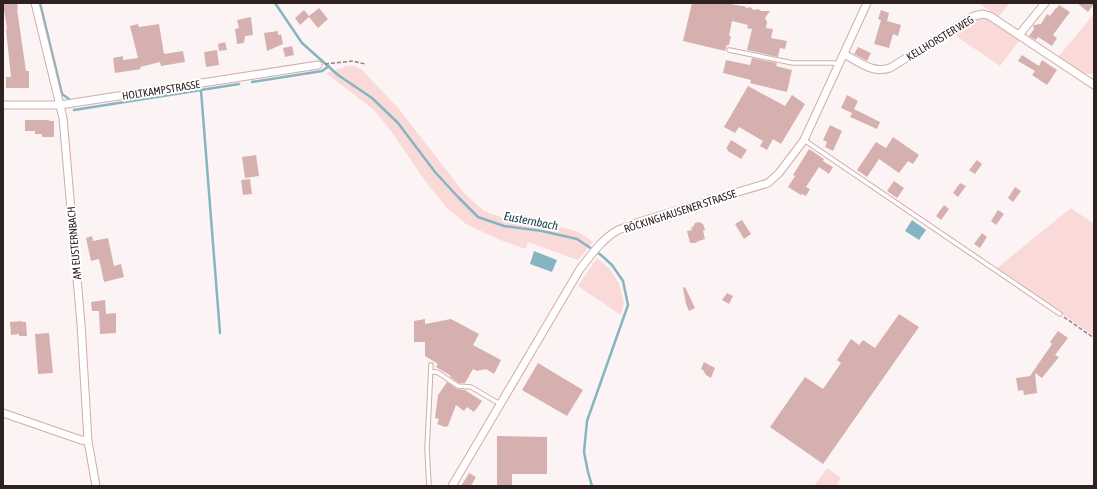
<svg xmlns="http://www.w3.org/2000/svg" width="1097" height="489" font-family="'Asap Condensed',sans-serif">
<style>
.green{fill:#fadad8}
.water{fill:#85b5c1}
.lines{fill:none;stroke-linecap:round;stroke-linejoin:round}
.stream{stroke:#85b5c1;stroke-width:2.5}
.building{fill:#d6b0ae}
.service-casing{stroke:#d1aca9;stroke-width:5.5}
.minor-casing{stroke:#d1aca9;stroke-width:9}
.path{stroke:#8f8483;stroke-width:1.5;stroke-dasharray:4 2;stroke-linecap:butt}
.service{stroke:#fff;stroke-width:3.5}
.minor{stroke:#fff;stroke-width:7}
.labels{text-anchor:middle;stroke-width:4;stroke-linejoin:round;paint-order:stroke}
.street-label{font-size:11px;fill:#2f2120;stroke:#fff}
.water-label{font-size:12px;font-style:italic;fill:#0c3a43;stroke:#fff}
</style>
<rect width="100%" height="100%" fill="#fcf4f4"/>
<path class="green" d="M979 3H1010L998 17Z
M1094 14V71L1092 74H1084L1058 57Z
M983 18 988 19 1020 40 1000 66 953 34 977 20Z
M347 66H355L362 70 399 109 465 194 484 211 506 219 570 229 582 234 593 242 578 260 528 242 526 249 500 240 466 224 446 207 426 182 391 131 374 110 326 73Z
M1071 208 1094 224V336L997 268Z
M597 258 609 268 619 283 624 303 621 315 578 286Z
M827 468 841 478 836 486H814Z"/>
<path class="water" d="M912 220 926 230 919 240 905 231Z
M534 251 557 260 552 272 530 264Z"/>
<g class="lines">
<path class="stream" d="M40 3 62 94 69 99
M275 3 302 43 338 75 372 98 398 123 435 172 458 197 478 217 504 226 542 231 577 239 601 255 612 265 623 281 628 305 587 421 584 452 588 472 592 486
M252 82 322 71 329 66
M74 110 201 90
M220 333 201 90 239 84"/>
</g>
<path class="building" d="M3 3H17L18 9H17L26 71H29V88H6V77H11L6 30 7 29Z
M692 3H726L741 6H744L747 8 750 7 754 10 758 9 761 11H770L765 18 767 22 766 28 773 29 771 38 787 41 785 49 780 48 778 57 747 50 752 29 747 28 748 25 732 21 729 36H731L729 45H727L725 51 683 41Z
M1077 3H1094V4L1088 12Z
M1059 5 1070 12 1053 35 1057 38 1052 46 1038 37 1036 40 1029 36 1034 29 1033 25 1041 24 1047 14 1050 16 1056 8H1057Z
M319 8 328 19 318 28 309 17 300 25 295 18 304 10 309 16Z
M881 10 889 13 887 21 901 25 898 36 893 34 889 48 874 44 881 20 878 19Z
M251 17 253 35 245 36 244 43 237 44 235 29 239 28 237 20Z
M138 24 139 27 159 24 164 54 183 51 185 62 161 66 160 62 140 67 141 69 115 73 113 58 123 56V60L138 58 130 26Z
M278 31V35L281 34 283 44 267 51 264 33Z
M225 42 227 50 219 51 218 44Z
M292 46 294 55 285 57 283 48Z
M858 47 871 53 867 61 854 54Z
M217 50 219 65 206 67 204 52Z
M1022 55 1039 66 1042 60 1057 70 1047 85 1032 75 1035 71 1018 61Z
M752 58 777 63 776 66 792 70 787 92 750 83 751 80 723 73 726 60 750 65Z
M748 86 785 106 792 95 805 104 781 144 773 139 767 150 760 146 763 141 739 127 735 133 724 127Z
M847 95 858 101 854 109 880 122 877 129 850 117 852 113 841 108Z
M25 120H49V121H54V137H42V134H35V131H25Z
M830 125 842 131 833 151 825 147 827 142 823 140Z
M893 137 919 155 913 164 908 161 899 173 879 159 867 177 857 170 876 142 886 148Z
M731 140 747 150 741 159 728 151V150L726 149Z
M809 149 824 159 823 161 833 167 829 174 819 167 806 187 810 189 806 196 802 194 801 195 788 187 795 176 793 175Z
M256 155 259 176 245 178 242 157Z
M977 160 982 164 975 174 969 170Z
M250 179 252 194 243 195 241 180Z
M894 181 904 188 897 198 887 191Z
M960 183 966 186 958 197 953 193Z
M1015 187 1021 191 1013 202 1008 198Z
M944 205 949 209 941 220 936 216Z
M998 210 1004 214 996 225 991 221Z
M742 220 751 234 744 239 735 224Z
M699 222 703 224 705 230 703 231 705 239 696 242 697 243H690L687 231 692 230 691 227H693L695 223Z
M982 233 987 237 980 248 974 244Z
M92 236 93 241 108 238 114 266 121 264 124 277 104 282 99 259 91 261 86 238Z
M685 287 695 308 689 311 686 304 683 288Z
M727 293 733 296 729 304 722 300Z
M105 300 106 314 116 313V333L100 334 99 311H92L91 302Z
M899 314 919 327 823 464 770 427 805 377 823 389 841 363 837 360 851 339 859 345 863 340 875 348Z
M425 319V324L451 319 479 334 473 345 501 360 494 374 486 369 477 371 473 369 465 383H459L450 377 451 376 436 367 438 364 425 356V342H414V321Z
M22 321V322H26L27 336H19V334L11 335 10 322Z
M1058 331 1068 338 1055 355 1059 357 1042 378 1035 373 1037 393 1024 395 1023 390 1018 391 1016 378 1030 376 1052 344 1050 342Z
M49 333 53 373 38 374 35 334Z
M704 362 715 368 711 378 706 375 703 370 701 369Z
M538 363 583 390 567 416 522 390Z
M447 382 457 389 465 390 482 401 474 412 467 407 464 411 456 405 448 426 445 427 437 424 439 419 435 418 438 395Z
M497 436 547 437V474H512V486H497Z
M469 473 476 477 471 486H461Z"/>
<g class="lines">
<defs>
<path id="service" d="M729 50 793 63H833L838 64
M804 140 1060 314
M431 372H437L458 386 471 387 500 404
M429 486 427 449 431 365"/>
<path id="minor" d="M35 3 63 118 81 324 88 441 96 486
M1019 35 1045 3
M844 54C859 62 873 74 890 68L974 16 983 14 990 16 1094 85
M3 105H60L318 65
M3 413 81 440 88 441
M452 486 580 269C591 255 602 239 618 230 624 228 630 226 636 223L768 183 779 173 804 140 867 3"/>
</defs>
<use href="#service" class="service-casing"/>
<use href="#minor" class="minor-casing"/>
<path class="path" d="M325 64 353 61 365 64
M1064 317 1094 338"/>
<use href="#service" class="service"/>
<use href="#minor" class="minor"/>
</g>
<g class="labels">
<g class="street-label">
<text transform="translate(940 38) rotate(-31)" y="4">KELLHORSTER WEG</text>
<text transform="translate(161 90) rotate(-9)" y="4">HOLTKAMPSTRASSE</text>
<text transform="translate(680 211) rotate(-18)" y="4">RÖCKINGHAUSENER STRASSE</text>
<text transform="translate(74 243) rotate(-95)" y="4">AM EUSTERNBACH</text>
</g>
<g class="water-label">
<text transform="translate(531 221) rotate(11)" y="4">Eusternbach</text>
</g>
</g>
<rect width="1097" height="489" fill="none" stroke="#2f2120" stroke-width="8"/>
</svg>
